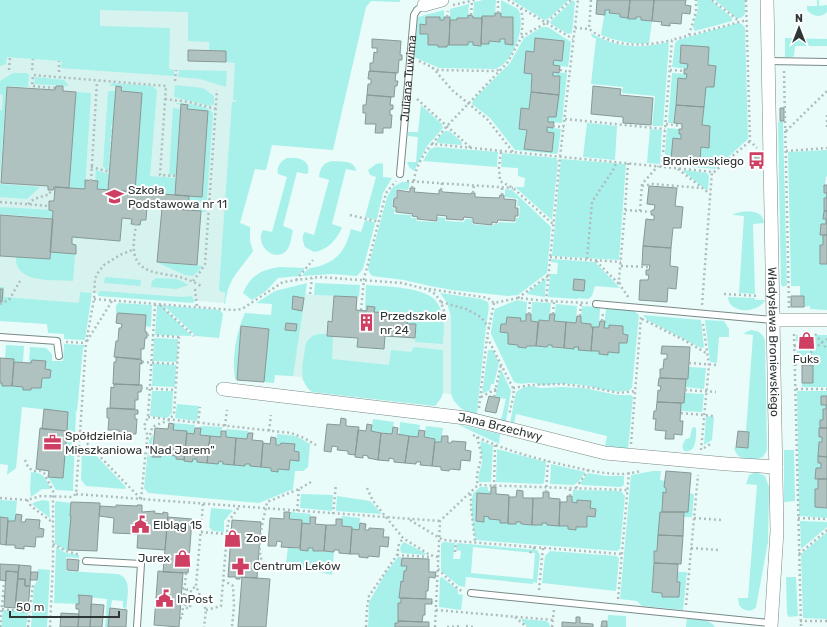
<svg xmlns="http://www.w3.org/2000/svg" width="827" height="627" font-family="Rubik,sans-serif">
<style>
.built{fill:#d6f3f0}
.green{fill:#a8f0ea;fill-rule:evenodd}
.building{fill:#b0c2c0;stroke:#879997}
.lines{fill:none;stroke-linecap:round;stroke-linejoin:round}
.service-casing{stroke:#788987;stroke-width:8}
.minor-casing{stroke:#788987;stroke-width:14}
.path{stroke:#aebdbc;stroke-width:2.5;stroke-dasharray:2 3;stroke-linecap:butt}
.service{stroke:#fff;stroke-width:6}
.minor{stroke:#fff;stroke-width:13}
.labels{text-anchor:middle;stroke-width:4;stroke-linejoin:round;paint-order:stroke}
.street-label{font-size:12px;fill:#2f3736;stroke:#fff}
.poi-label{font-size:12px;fill:#2f3736;stroke:#fff;text-anchor:start}
</style>
<rect width="100%" height="100%" fill="#e9fcfa"/>
<path class="built" d="M244 0 236 102 224 303 88 293 83 335 47 324 0 321V17L95 7Z
M281 291 314 295 357 297V310L367 311V306L375 307V312L480 319 462 410 453 400 451 394 443 393 441 398 435 406 312 392 305 384 301 377 275 375Z"/>
<path class="green" d="M0 0H400V2L371 1 366 7 333 150 272 145 266 170H263L255 169 240 223 250 227V241L253 251C239 272 229 276 225 304L224 303 225 292H221L219 289 232 102H236V100H233L235 63 226 62V51L209 50V42L188 41V12L100 10V26L170 28 169 69 174 70V76L61 68 62 61 7 57 6 64 0 66Z
M483 0H496L495 16H482V18H473L474 2Z
M501 0 518 9C527 25 513 64 495 69L439 68 414 57 418 17 444 10V20H440V17H426V25H420L438 45 439 47H447V45H467L468 42H473V45L481 46V44H489V41L500 42V39H505V44L512 45 513 17H501Z
M512 0H569L548 19 544 20Z
M573 0 575 2 572 33 568 34 551 24 550 22Z
M697 0H711L732 18V21L695 31 693 27 698 8Z
M715 0H745V14L741 18H736Z
M817 0H819V6L827 5V12C821 18 813 17 807 10V6H817Z
M469 4 468 18H458L457 20H450V9Z
M605 10H610L609 13 620 14V17L636 19V17L652 21 649 43C632 45 617 41 601 35Z
M738 23 742 24 745 28 748 139 715 169 664 164 667 128 679 129V134H681V139H673L671 159 700 161 701 147 709 148 710 126 702 125 706 87H714L708 65 709 47 682 45 680 63 688 64 687 69 672 67 675 43 678 40Z
M542 27H548L571 42 568 67 553 65 554 60 562 61 563 41 535 39 534 52H526L524 73 532 74 529 109H521L519 129 527 130 524 149 552 152 554 133 547 132V127L561 129 558 152 557 154 515 150 490 118 472 104 473 100 510 63 524 38Z
M591 33C616 48 640 49 668 42L669 43 663 126H652L655 96 622 93 623 87 591 84 596 39 592 37Z
M785 38 827 39V46H795L794 56 792 57H785Z
M179 70 227 71 226 87 200 79 178 77Z
M553 72 567 73 562 123 548 122V117H556L560 77 553 76Z
M13 73H27L29 75 28 87 7 86 0 176V110H2L3 95 0 94V81Z
M672 73 687 74 686 79 678 78 674 123H668Z
M36 77 64 80 69 86 34 84 35 78Z
M112 83 152 86 157 90 150 176 176 178 175 195 135 192 142 93 123 91V86H109Z
M175 85 203 88 214 96V104L210 106 174 97Z
M108 91H115L113 125H111V129H113L111 135H112V138H110V142H112L111 144 110 145 111 151H110L109 155H111V158H109V161L110 162 108 168H110V170H106L103 166Z
M76 92 90 93 91 94 85 189 69 188Z
M177 103C188 104 205 104 213 113L206 212 188 210 189 196 202 197 208 111 187 109V105L176 104Z
M421 105 442 124 443 128 427 146 414 171 409 167 407 162H416L418 137 408 136V132H418Z
M173 108 180 109 176 175H169Z
M783 121 787 285 783 287 781 285 778 122Z
M587 123 617 126 615 160 583 157Z
M650 129 662 130 660 164 647 163Z
M445 131H449L462 142V144L461 145 437 143V139Z
M436 147 498 152 497 167 423 161 430 149Z
M827 150V176L826 177 824 193H827V198H824L823 219H826V224H821L820 235H823V245H820V264H827V310L810 309V306L804 307V296H800V286H791L788 152Z
M502 153 556 158 558 161 552 220 515 187H524L525 178 518 176V168L501 167Z
M287 158C297 157 311 159 308 173L306 174 297 172 283 226 291 229 293 231C291 237 291 245 287 250 275 264 254 245 263 230L272 232 287 177 278 174C276 167 281 161 287 158Z
M561 159 626 164 619 260 552 256Z
M332 161C342 162 355 160 356 171L346 169 332 224 341 227 342 228C336 240 328 250 314 252L305 247C303 242 301 236 305 232L314 235 329 180 319 177C320 168 323 163 332 161Z
M381 163 383 164V177L392 178 383 193 377 219 374 220 365 217 376 177 370 175 368 170 376 164Z
M96 170 109 174 108 190 97 189 98 181H95Z
M684 170 707 173 709 176 708 189 706 190 684 172Z
M402 182H410L408 190 396 189V197H393L392 208 395 209 394 214 411 215V218H416L417 221 438 222V217L445 218V221L464 222 465 219H472V224L493 226 494 224H498L499 222 516 223V218H519L520 206H517L518 199 505 197V189L512 190 551 227 547 273 518 295 508 296 452 290 430 286 404 280 372 276 369 272 368 268 387 197 393 187Z
M0 183 1 184 40 187 27 199 0 197Z
M1 207 53 210 52 218 0 214V208Z
M741 212C751 211 763 211 764 223L753 224 755 294 739 293 744 216 734 215 733 214Z
M365 220 374 222 375 224 363 269 357 276 332 274 302 276C310 266 309 269 320 266 340 259 346 248 351 229L361 232Z
M50 252 75 254 73 281C55 280 14 284 16 257L50 259Z
M552 259 595 262 620 288 595 286 592 296 588 299 578 298V299L548 297 550 274H557L558 263 551 262Z
M156 262 202 266V267L193 276 185 275Z
M280 267 305 268 299 276 278 278 266 291 252 300 243 293C250 276 262 269 280 267Z
M105 277 141 280 140 286 104 283Z
M156 278 177 279 189 285 176 289 151 287 152 281Z
M546 278 545 297 527 294 528 292Z
M307 283 293 376 275 375 274 383 264 382 269 329 242 326 237 380 235 379C232 357 236 333 245 313L271 315 272 304 256 303 275 291Z
M315 283 360 285 359 297 314 295Z
M366 285C385 286 418 287 433 298 438 302 441 310 443 316 445 325 443 335 443 344L415 342 416 325 407 324V314L374 312V307L367 306V311H365Z
M0 287H4V297L79 303 80 292 92 293 85 340 64 339V334L48 333 47 324 0 321Z
M101 291 182 297 191 296 195 301 193 303 98 296V293Z
M440 293 481 299 488 302 489 307 485 335 477 414C463 412 456 406 451 394V317L447 303Z
M728 297 755 298V300H765C759 314 728 314 728 297Z
M517 300 527 302 526 321H520V318L507 317 506 324H501L500 332 508 333V344L518 345V347L526 348 527 346 547 347 548 345H552V348L574 349V347H579V350L599 351V354L608 355V352L619 353V343H627L628 335 623 334V326L610 325 609 328H604L606 308 633 310 639 315 632 388C623 397 594 386 581 385 568 383 557 384 544 385 540 385 536 383 532 383 525 383 520 385 514 382L491 334V331L494 312 495 309Z
M532 302 551 303 549 321 539 320 538 322 531 321Z
M118 303 152 305 151 327 145 326 146 315 118 313 116 320V306Z
M556 304 577 306 576 323 554 321Z
M157 305 220 310 223 314 219 338 196 336 165 307 164 309 192 336 155 335Z
M582 306 600 307 599 327H591V324L581 323Z
M643 315 701 320 704 347 701 348 647 320Z
M705 320 724 321 729 329V337H719L717 363 710 362Z
M751 330C759 331 762 333 765 340L767 450 763 457C752 462 736 461 734 447H748L749 432 746 431 753 335 744 334 746 332Z
M319 334H327V336L333 337 332 359 389 365 391 350 411 352 414 347 443 350V393L441 398 435 406 312 392C296 379 304 361 306 343 310 337 313 335 319 334Z
M796 335H827V387H802V383H813V366L802 365V360H797V350L801 348H811L810 336H801V344L796 341Z
M154 338 178 339 177 362 153 361Z
M64 344 85 345 83 349 77 411H76L73 491 56 490 48 477 63 478 68 412 22 407 16 468 7 475 8 465 0 464V383H2V386L23 387V390H31V388H41L42 378H50L51 370 45 369V361L32 360 31 363H29L30 347 46 348 52 354V361H63Z
M6 345 24 346 23 362H14V359H5Z
M488 350H493L499 363 494 384H491L490 390 482 394Z
M153 363 176 365 175 385 174 387 152 386Z
M689 367 706 368 704 389 685 387 686 379H688Z
M501 369 511 391 506 421 501 420 506 399 495 397Z
M532 386 541 388 561 387 584 388 617 395H631L633 397 628 449 605 446 607 436 516 414 514 424 510 423 516 392 524 387Z
M152 391H173L172 413 167 418 150 416Z
M797 391H827V396L821 397V405H826L823 420H820V428H819V437H822V442H819L818 463H821V468H816L815 478 818 479V489H815V507L827 508V518L799 516Z
M685 393 704 394 702 412 681 411V403H684Z
M177 404 199 406 197 421 175 418Z
M706 416 714 417 712 440 704 445Z
M373 419 394 422 392 434 371 431Z
M400 422 420 425 418 437 399 435Z
M174 423 195 425 194 434 173 430Z
M457 424 500 434 499 444Z
M201 426 222 427 221 437 200 435Z
M426 426 443 428 441 442H435V439L424 437Z
M694 427 696 428C696 437 697 453 684 451 681 446 683 443 686 439L690 438 692 428Z
M226 429 248 431 247 439 226 437Z
M153 434 151 456 161 457V452L165 453V455L176 456V459L184 461 193 459H197V462L218 464 219 461 223 462V464L245 466V464H250V466L271 468V471L278 472V469L289 470 290 460H299V452L294 451V444L281 443 280 445 276 444 277 434 296 436 310 444 308 467 303 471H295L293 489 259 503 148 493 144 488 149 440Z
M481 441 493 446 491 482H479C477 476 481 469 482 463 483 456 479 446 481 441Z
M88 447 126 487 125 489 86 486 81 480 82 449Z
M497 449 546 462 544 483 541 484 496 482Z
M784 450H794L795 501 784 502Z
M551 464 585 472 579 481 574 485 550 484Z
M653 471H661L660 480 665 481 664 487 666 488V493H663L662 512H660L657 551H654L652 592 662 593V597H679L680 583 677 582 678 572H687L683 610 642 606 637 601 620 599 631 475Z
M31 472C45 473 45 478 51 489H42L31 497 30 489Z
M757 472 765 476 769 487 768 542 756 607C751 613 743 611 739 605L738 598H748L757 485 746 484 749 475Z
M588 473 607 476H624V485L621 487 582 485 580 483Z
M480 487H488V491H491V494H477L476 521 484 522V516L489 517V519L500 520V523H508V524H516V522H521V525H542V523H547V525L568 526V529L576 530V527H587V516L595 517 596 509 590 508V501L578 500 577 503 572 502 573 490 621 491 625 496 620 549 617 551 476 540C473 530 470 503 473 494 475 491 478 489 480 487Z
M689 493 694 494 692 517H684V512H688Z
M301 494 333 495 332 511 300 508Z
M337 496 370 501 382 514 336 511Z
M0 500 17 501 15 521H8V518L0 517Z
M43 500 49 501 50 518 32 504 35 502Z
M56 501 71 503 70 515 71 516 68 550H65L55 544V504Z
M211 508 233 510 224 521V532L213 531 209 527Z
M290 512 311 514 310 524 302 523V520L289 519Z
M342 516 360 518 359 530 352 529V527L342 526Z
M800 521 827 522V527L801 549Z
M827 532V619L803 618 801 554Z
M404 542 425 553V555L402 553C399 550 400 545 404 542Z
M443 542 455 543 453 559H460L461 551 456 550 457 543 537 550 540 555 537 583 533 582V584L466 577 465 587 459 586 441 571V544ZM473 547 535 553 533 579 471 573Z
M56 547 66 553 79 555V558L66 557V571L117 574C133 577 127 598 126 610L123 607V601L112 600 108 627H105L107 599 78 596 79 597V604L54 603Z
M288 547 308 550V548H313V551L334 552 332 575 286 563Z
M550 551 617 556 619 559 616 591 542 583 545 556Z
M398 557H401V566H407L406 571H404L403 582H401L400 590H399V597L401 598V603H398V623H395V627H368L369 602 385 574Z
M38 569 50 570 47 627H31L34 586 37 581Z
M442 577 458 590V594L463 595 461 610 439 607 440 578Z
M796 577 798 616 789 617 787 614 786 577Z
M3 610 28 612 26 627H1Z
M608 615 626 616V627H607Z
M522 619 546 621 549 623 550 627H528L522 621Z
M687 619C697 619 709 618 715 627H686Z"/>
<path class="building" d="M597 0H630L628 18 620 17V14L609 13 610 10H605V15L596 14Z
M630 0H654L652 21 641 20V17H636V19H628Z
M654 0H686L685 5 691 6 690 14 682 13 681 24 670 23V26L661 25 662 22 652 21Z
M495 13H501V17H513V45L505 44V39H500V42L489 41V44H481L482 16H495Z
M468 15 473 16V18H482L481 46 473 45V42H468V45H449L450 20H457V18H468Z
M426 17H440V20H444V17H450L449 45H447V47H438V45H428V34H420V24L426 25Z
M535 38 564 41 562 61 554 60 553 65 560 66 559 73 553 72V76H560L559 95 531 92 532 74 524 73 526 51 534 52Z
M372 39 401 41 400 55H402V60H399L398 73 370 71V63H373L374 52 377 53V48H372Z
M681 45 709 47 708 65 716 66 714 87H706L704 107 676 105 678 78 686 79 687 74H684V69H687L688 64 680 63Z
M188 50 226 51V62L188 61Z
M369 71 396 73 395 81H398L397 86H395L394 97 367 95 368 84H371V79H368Z
M56 86H63V91L76 92 69 188 54 187 53 190H48V186L1 183 7 87 55 90Z
M116 86 122 87 121 91 142 93 135 192 108 190Z
M593 86 621 89 620 95 653 98 651 125 623 123V117L591 114Z
M531 92 559 95 556 117H548V122H554L553 128 547 127V132L554 133 552 152 524 149 527 130 519 129 521 108 529 109Z
M367 95 391 97 390 105H393V109L390 110V115H392L391 128H383V133H375L376 124H365L366 113H363V105H366Z
M181 104 188 105 187 109 208 111 202 197 175 195Z
M676 105 704 107 702 125 710 126 709 148 701 147 700 161 671 159 673 138 681 139V134H679V129H682V124L674 123Z
M780 108H784V121H780Z
M755 153H760V166H755Z
M85 180 98 181 97 189 189 196 188 210 147 207 146 220H141L140 225 131 224 132 219 122 218 120 241 72 237V244L76 245V254L50 252 53 211 49 210V201H54L55 187 85 189Z
M824 185H827V211H824V198H827V193H824Z
M649 186 677 188 675 206 683 207 681 228H673L671 248 643 246 646 219 654 220V215H651L652 210H654L655 205 647 204Z
M410 188H415L414 192 439 194V190H441L443 192 471 194V193H475V197L499 198 500 195H504V199L516 200 515 208H518V216H515V221L498 220 497 223 492 222V225L473 223V218L464 217 463 220 446 219 447 216 437 215V221L417 219 418 217 412 216 413 214 396 212V207H393L394 198H397V190L410 192Z
M162 208 201 211 197 265 157 262Z
M824 211H827V235H820L821 224H826V219H823Z
M0 215 53 219 50 259 0 256Z
M823 235H827V264H820V245H823Z
M643 246 671 248 670 266 678 267 676 289 668 288 667 302 639 300 640 280H648L649 275H646V270H649L650 265H642Z
M574 279 585 280 584 291 573 290Z
M0 289H3L2 302H0Z
M293 296 304 298 302 311 292 309Z
M334 296 357 297 356 310 367 311V306L375 307 374 312 408 314 407 324H416L415 338 385 336 384 349 357 347 358 338 327 336 328 321 332 322Z
M791 296H804V307H791Z
M118 313 146 315 145 332H147V338H145L144 349H141V359L114 357 116 341H118L119 328H121L122 324 116 323 117 315Z
M526 314H531V321L538 322 536 346H527L526 348 518 347V345L508 344V333L500 332 501 324H506L507 317 521 318 520 321H526Z
M550 314H555L554 321 566 322 564 348 552 347V345H548L547 347 536 346 539 320 549 321Z
M577 316H581V323L591 324V327H593L591 351 578 350 579 347H574V349L564 348 566 322 576 323Z
M600 321H605L604 328H609V325L623 326V334L628 335 627 343H619V353L608 352V355L599 354V351H591L593 327H599Z
M286 323 297 324 296 331 285 330Z
M241 326 269 329 264 382 237 380Z
M801 336H810L811 348H801Z
M662 346 690 347 688 379 660 378V369H663L664 359H667V354H661Z
M116 357 142 360V364L140 363 139 385 113 384 114 362H116Z
M0 358 14 359 12 386H2V383H0Z
M32 360 46 361 45 369 51 370 50 378H42L41 388H31V390H23V387L12 386 14 362 31 363Z
M802 365H813V383H802Z
M659 378 686 379 684 403 657 402 658 390 660 391 661 386H658Z
M114 384 142 385 141 392H138V400H135V409L110 408 111 387 114 388Z
M489 396 500 398 496 413 485 411Z
M821 396H827V428H820V420H823V409H826V405H821Z
M657 402 681 403 680 421H683L682 435 674 434V439H665L666 431 655 430 656 419H653L654 411H656Z
M107 408 138 410V414H135V419H137L136 434H129L128 436H119V430H108L109 418H107Z
M44 409 68 412 67 431 42 429Z
M341 418 346 419V426L359 427 355 455 348 454V451L337 450 338 447 332 446 331 452 324 451 327 424 340 425Z
M169 423 174 424 173 430 187 431 184 460 176 459V456L165 455V453L161 452V457H152L155 428 168 429Z
M367 424 372 425 371 431 381 433 378 460 368 458V456L363 455V458L355 457 358 430 366 431Z
M393 427 398 428 397 434 409 436 405 463 394 462V459L389 458V461L378 460 381 433 392 434Z
M40 428 67 431 63 478 48 477 49 471 36 469Z
M195 428H201L200 435 210 436 207 463 197 462V459H193L192 462 184 461 187 433 194 434Z
M819 428H827V457L818 456 819 442H822V437H819Z
M419 430 425 431 424 437 435 439 432 466 420 465 421 462H416V464L405 463 409 436 418 437Z
M221 431H226V437L236 438 234 465 223 464V462L219 461 218 464 207 463 210 436 221 437Z
M738 431 749 432 748 448 736 447Z
M248 433H253L252 440 263 441 261 467 250 466V464H245V466L234 465 236 438 247 439Z
M442 436H448V443H451L452 441 466 442 465 450 471 451 470 461 461 460 460 470 450 469 449 471 441 470V467L432 466 435 442H441Z
M271 437 276 438V445H280L281 443 295 444 294 451 299 452V461L290 460 289 470 278 469V472L271 471V468L261 467 263 443 270 444Z
M818 456 827 457V479H815L816 468H821V463H818Z
M666 471 691 473 688 512H662L663 492 666 493V488L664 487Z
M818 479H827V508L815 507V489H818Z
M491 487H496V494L509 495 508 523H500V520L489 519V517L484 516V522L476 521 477 493 491 494Z
M517 490 523 491V498H533L532 525 521 524V522H516V524H508L509 497H516Z
M543 492H549V498L560 499 559 526 547 525V523H542V525H532L533 498H543Z
M567 496H572V502L577 503V500L591 501 590 508 596 509 595 517 587 516V527H576V530L568 529V526H559L560 502H567Z
M71 502 100 503 97 551 68 550 71 516H70Z
M116 505 137 506V505H142V512L155 511 154 513 163 514V512L168 513 165 550 137 548 138 534 113 533 114 518 99 516 100 506 116 507Z
M284 512H290L289 519 302 520 300 548 281 547 282 542 277 541 276 546H268L270 518 284 519Z
M660 512H684L683 536 658 535Z
M16 514 22 515 21 522H25L26 519 40 520 39 528 44 529 43 537H36L35 547 24 546V549L15 548V545H6L8 521H15Z
M0 517 8 518 6 545 0 544Z
M168 517 192 519 188 573 163 572Z
M310 517H316L315 524 326 525 324 551H313V548H308V551L300 550 302 523 310 524Z
M336 519H342V526L352 527 350 554 339 553V550H334V552L324 551 326 525H336Z
M232 520 261 522 257 578 240 577V579H236V577H228Z
M360 523 366 524 365 530H369V528L384 529 383 537H389L388 547 380 546 379 557 368 556V558L359 557V554H350L352 529 359 530Z
M658 535 683 536 681 564 654 563V551H657Z
M402 558 429 559V572H436L435 578 429 577 428 591H426V599L399 598 401 581 403 582 404 571H406L407 566H401Z
M67 559 79 560 78 571 67 570Z
M654 563 678 564 677 582H680L679 597H662V593L652 592Z
M0 564 19 565 18 572 6 571V581L0 580Z
M19 565 31 566 30 586H25V579H18Z
M6 571 18 572 15 608 4 607Z
M158 571 183 573 179 627 154 625Z
M31 572H38L37 580H30Z
M242 577 270 579 266 627H238Z
M18 579H25V586H30L28 609 15 608Z
M78 595 92 596 90 627H78L79 609H76V604H79V597Z
M401 598 432 599V604H425V615H423L422 622 398 621V603H401Z
M91 604 104 605 102 627H90Z
M110 608 127 610 126 627H108Z
M61 613 79 614 78 627H60Z
M576 617H580V623L593 624V627H562V622L576 623Z
M398 621 429 622V627H395V623H398Z
M602 621H607V627H601Z"/>
<g class="lines">
<defs>
<g id="service">
<path d="M768 61 827 62"/>
<path id="s1" d="M400 174 414 15 417 10 424 5"/>
<path d="M596 304 773 320"/>
<path d="M0 337 57 341 59 356"/>
<path d="M86 561 141 564 137 627"/>
<path d="M471 593 770 623"/>
</g>
<g id="minor">
<path id="s2" d="M767 0 777 531 771 627"/>
<path d="M424 5 442 0"/>
<path d="M773 320H827"/>
<path id="s3" d="M223 389 466 418 605 453 727 464 776 467"/>
</g>
</defs>
<use href="#service" class="service-casing"/>
<use href="#minor" class="minor-casing"/>
<path class="path" d="M508 0 573 39
M591 0 589 29C614 48 643 47 672 40
M712 0 739 21
M746 0 750 141 757 148
M453 5 475 0
M521 8 523 21 521 38
M498 13V0
M471 15 472 1
M447 17 448 11
M575 28 589 29
M689 35 696 12V0
M419 61 432 67 452 90 487 119 513 152
M432 68 438 70 491 71 499 70
M9 70 10 57
M32 70 33 59
M560 70 570 72
M670 70 684 71
M784 71 789 308
M59 72V61
M175 81 176 70
M55 88 32 86 33 75 166 86 160 175 176 176
M165 99 189 102 216 109
M417 99 471 148
M827 115V127
M565 119 665 129
M666 124 682 126
M553 126 564 127
M786 131 827 91
M432 144 447 126 508 62 521 38 526 34 546 23 571 0
M786 151 827 148
M501 152 499 167 500 181 513 188 553 224
M628 163 625 210 619 280 620 285 629 298
M91 167 110 172
M662 167 672 40 747 20
M678 169 710 194
M91 181 97 81
M407 181 513 188
M414 181C415 168 423 154 432 144L714 172 750 141
M642 186 653 184 701 188
M412 188 413 181
M441 190 442 183
M473 193 474 185
M502 195V188
M0 202 49 206
M28 204 34 199 50 194V190
M625 210 652 212
M640 211 642 184 658 166
M350 215 379 222
M136 224C135 234 132 246 135 256 140 273 160 273 175 276 184 278 193 281 201 286
M550 257 621 262
M587 259 592 202 615 167 616 162
M596 261 619 284
M621 266 649 267
M296 280 313 260
M193 281 200 272 205 264 217 90
M195 289 197 307
M429 289 488 298 494 303 518 298 546 301 588 303
M310 294 312 278
M724 294 759 296
M518 298 549 275
M94 299 233 310 242 309 283 282 319 277 402 283 426 289 435 294 441 302 446 317
M546 301 560 157 578 0
M441 302 466 309 481 317 489 328
M494 303 487 337 513 388 514 394 509 415
M0 304 9 300 20 281
M160 305 194 336
M702 305 712 171
M361 310 364 279 386 193 396 181
M529 314 530 299
M553 314 554 302
M580 316 581 303
M642 319 684 340 706 353
M602 321 603 313
M794 334 801 627
M815 334 827 349
M147 335 180 337
M87 341 112 301
M66 342 86 343
M794 346H801
M142 362 177 364
M689 363 717 365
M795 365C808 358 815 346 827 339
M141 388 176 390
M513 388 531 385 562 384 594 388 619 393 635 391
M796 389H827
M685 390 716 392
M481 397 496 389
M494 397 501 364
M479 408 487 337
M681 413 714 416
M148 417 291 433 304 438 316 445
M198 423 200 407
M225 426 227 410
M269 431 271 415
M473 435C503 450 537 459 569 466 586 470 604 474 621 474 628 474 635 472 642 471
M80 436 141 499 440 521
M477 437C478 442 480 448 481 453 482 463 474 475 478 485
M147 439 151 433 152 427 169 420 174 414 179 337
M631 444 641 317
M704 448 712 443
M701 450 709 365 703 324
M25 460 28 467 33 471H40L44 473 53 491V564L50 627
M494 487 495 445
M367 488 373 501 403 538 430 555 438 557
M576 488 588 470
M546 492 548 461
M76 494 141 499 147 439V434L144 426 148 417 155 304
M470 494 471 496V507L475 542
M570 496V488
M0 498 27 500 41 496 72 497 76 494 86 343 94 299 95 279 97 274 104 265 120 255 134 249
M27 500 31 506 52 522
M203 504 196 586 206 610 204 627
M297 511 299 489
M333 514 336 484
M694 518 721 520
M798 518 827 519
M410 520 443 540 621 554
M201 532 227 534
M456 540 455 554H456
M53 544 66 551 80 555
M691 548 718 550
M530 553 535 547
M799 554 827 530
M397 555 432 557
M267 568C264 563 260 559 260 553 258 536 264 519 267 502L299 489 311 482
M438 569 458 589 462 591
M223 580 233 586 234 606 232 627
M182 588 187 589 185 608H190L191 590 196 586
M539 590 543 547
M618 599 629 472
M686 605 698 475
M2 609 29 612
M206 610 221 606 228 522 239 507
M436 610 553 620
M515 617 527 627
M180 618H182L186 573
M800 621H827
M466 626 474 627
M0 627 4 583
M28 627 33 585
M366 627 367 608 369 596 397 555 399 544 403 538
M435 627 440 521 478 485 628 490
M447 627 462 626
M552 627 554 610"/>
<use href="#service" class="service"/>
<use href="#minor" class="minor"/>
</g>
<defs>
<symbol id="bus-bare" viewBox="-9 -9 18 18"><path d="M-5-6H5V4H4V6H2V4H-2V6H-4V4H-5ZM-3.5-4V0h7V-4ZM-3.5 1.2v1.5H-2V1.2ZM2 1.2v1.5H3.5V1.2Z" fill="#ce3f63" stroke="#fff" stroke-width="2.5" paint-order="stroke"/></symbol>
<symbol id="school-bare" viewBox="-9 -9 18 18"><path d="M0-5L7-2L0 1L-7-2ZM-4 1L0 2.5L4 1V4Q0 6-4 4Z" fill="#ce3f63" stroke="#fff" stroke-width="2.5" paint-order="stroke"/></symbol>
<symbol id="building-bare" viewBox="-9 -9 18 18"><path d="M-4-6H4V6H1V3H-1V6H-4ZM-2.5-4.3h1.7v1.8h-1.7ZM.8-4.3h1.7v1.8H.8ZM-2.5-1h1.7V.8h-1.7ZM.8-1h1.7V.8H.8Z" fill="#ce3f63" stroke="#fff" stroke-width="2.5" paint-order="stroke"/></symbol>
<symbol id="shop-bare" viewBox="-9 -9 18 18"><path d="M-5-2.5h2.3a2.7 3.5 0 0 1 5.4 0H5L5.5 6h-11ZM-1.5-2.5h3a1.5 2.3 0 0 0-3 0Z" fill="#ce3f63" stroke="#fff" stroke-width="2.5" paint-order="stroke"/></symbol>
<symbol id="office-bare" viewBox="-9 -9 18 18"><path d="M-6-3h4V-5.5h4V-3h4V5H-6ZM-1-4.5V-3h2v-1.5ZM-6 0V1H6V0Z" fill="#ce3f63" stroke="#fff" stroke-width="2.5" paint-order="stroke"/></symbol>
<symbol id="civic-bare" viewBox="-9 -9 18 18"><path d="M-.6-6.5H3V-4.5H.6V-3L4-1V1h2V6H-6V1h2V-1L-.6-3ZM-1.2 2.5V6h2.4V2.5Z" fill="#ce3f63" stroke="#fff" stroke-width="2.5" paint-order="stroke"/></symbol>
<symbol id="pharmacy-bare" viewBox="-9 -9 18 18"><path d="M-2-6h4v4h4v4h-4v4h-4v-4h-4v-4h4Z" fill="#ce3f63" stroke="#fff" stroke-width="2.5" paint-order="stroke"/></symbol>
</defs>
<g fill-rule="evenodd">
<use href="#bus-bare" x="744" y="148" width="25" height="25"/>
<use href="#school-bare" x="102" y="184" width="25" height="25"/>
<use href="#building-bare" x="354" y="310" width="25" height="25"/>
<use href="#shop-bare" x="794" y="328" width="25" height="25"/>
<use href="#office-bare" x="40" y="430" width="25" height="25"/>
<use href="#civic-bare" x="128" y="512" width="25" height="25"/>
<use href="#shop-bare" x="220" y="526" width="25" height="25"/>
<use href="#shop-bare" x="170" y="546" width="25" height="25"/>
<use href="#pharmacy-bare" x="228" y="554" width="25" height="25"/>
<use href="#civic-bare" x="152" y="586" width="25" height="25"/>
</g>
<g class="labels">
<g class="street-label">
<text dy="4" stroke="none"><textPath href="#s1" startOffset="96">Juliana Tuwima</textPath></text>
<text dy="4" stroke="none"><textPath href="#s2" startOffset="342">Władysława Broniewskiego</textPath></text>
<text dy="4" stroke="none"><textPath href="#s3" startOffset="280">Jana Brzechwy</textPath></text>
</g>
<g class="poi-label">
<text x="744" y="165" text-anchor="end">Broniewskiego</text>
<text x="128" y="194">Szkoła<tspan x="128" dy="14">Podstawowa nr 11</tspan></text>
<text x="380" y="320">Przedszkole<tspan x="380" dy="14">nr 24</tspan></text>
<text x="806" y="363" text-anchor="middle">Fuks</text>
<text x="65" y="440">Spółdzielnia<tspan x="65" dy="14">Mieszkaniowa "Nad Jarem"</tspan></text>
<text x="153" y="529">Elbląg 15</text>
<text x="246" y="542">Zoe</text>
<text x="170" y="562" text-anchor="end">Jurex</text>
<text x="253" y="570">Centrum Leków</text>
<text x="177" y="603">InPost</text>
</g>
</g>
<g transform="translate(799 28)" stroke="#ffffff" stroke-width="3" paint-order="stroke">
<path d="M0-3L7 15L0 10L-7 15Z" fill="#2f3736"/>
<text y="-6" font-size="11" font-weight="bold" text-anchor="middle" fill="#2f3736">N</text>
</g>
<path d="M10 611v6h109v-6" fill="none" stroke="#2f3736" stroke-width="2"/>
<text x="16" y="611" font-size="12" fill="#2f3736" stroke="#ffffff" stroke-width="3" paint-order="stroke">50 m</text>
</svg>
